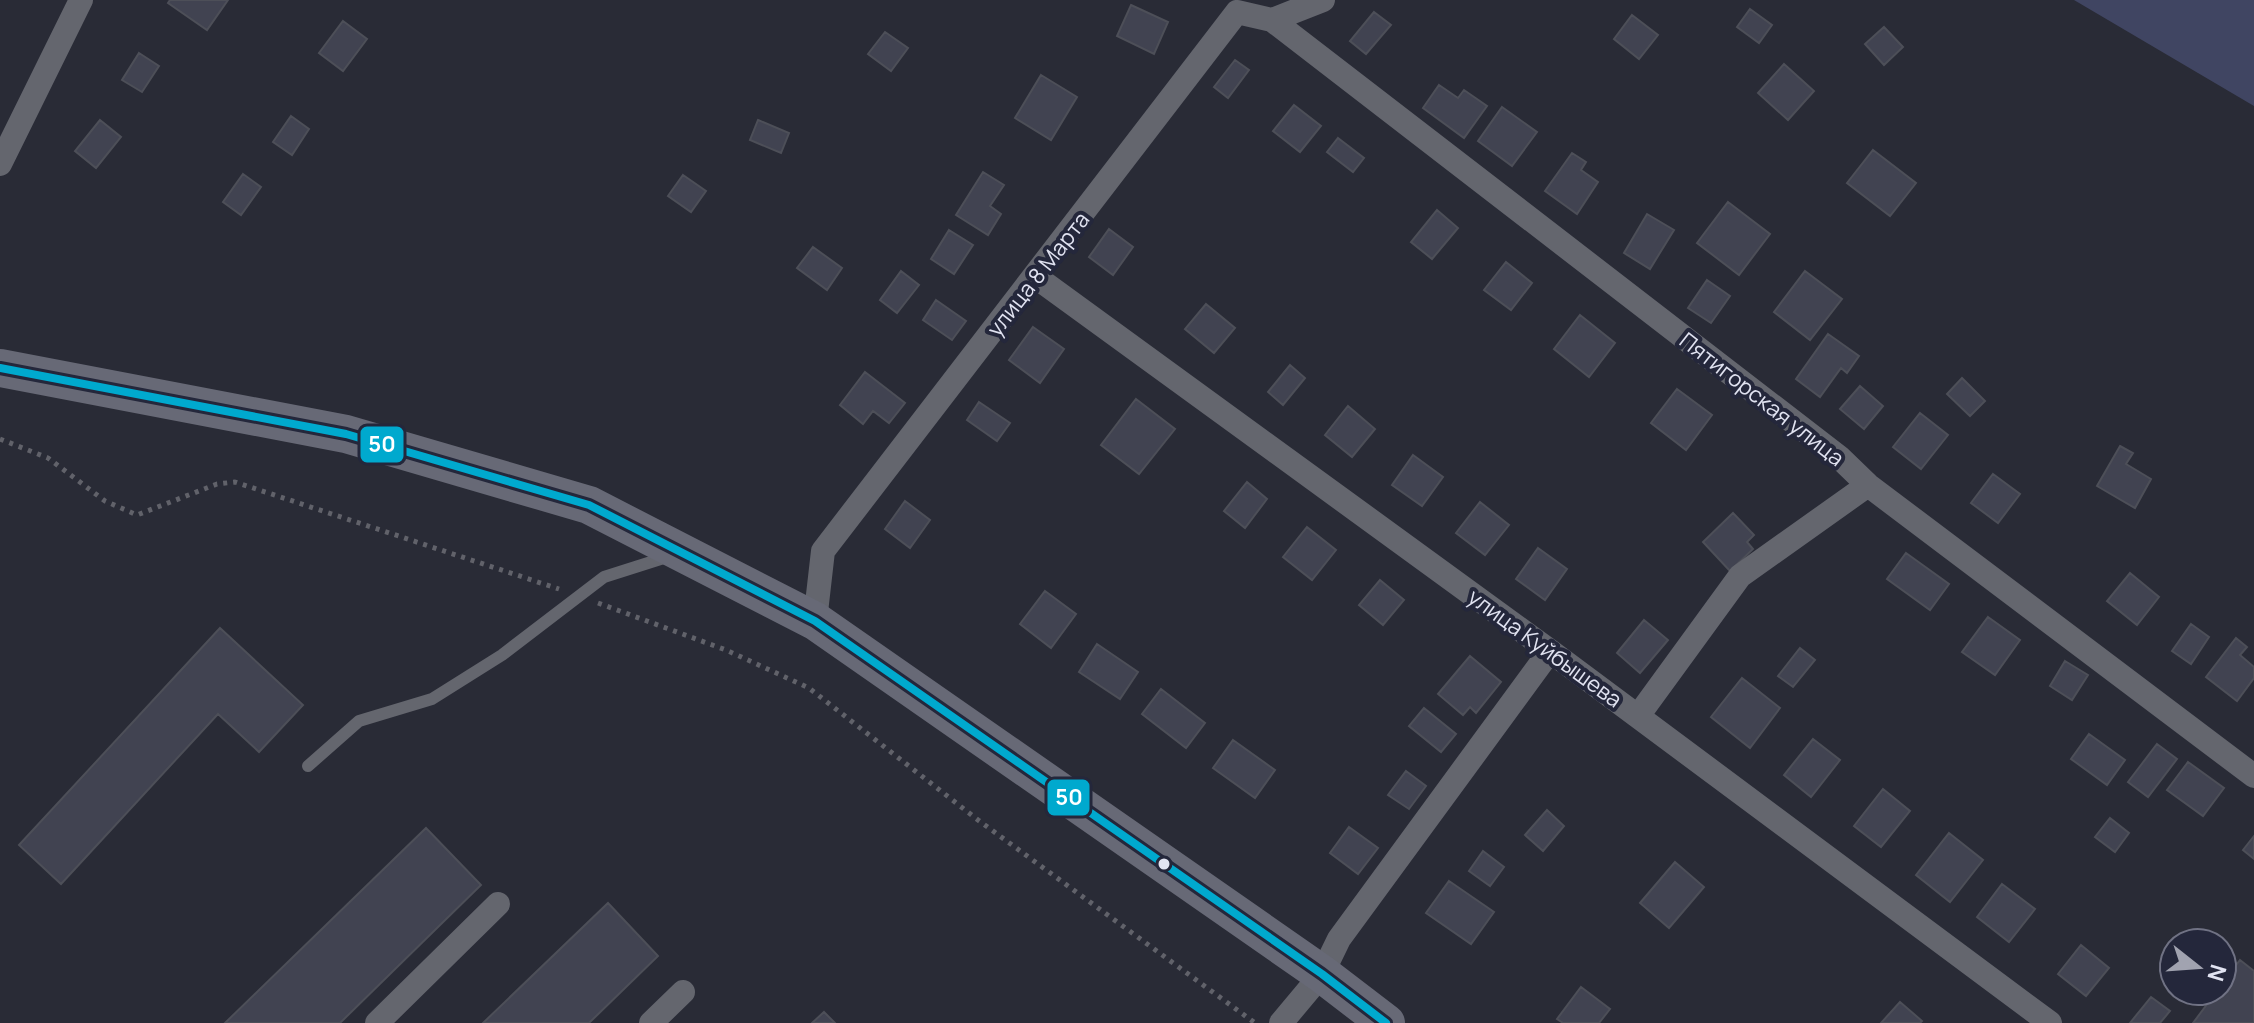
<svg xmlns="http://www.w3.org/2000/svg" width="2254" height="1023" font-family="Manrope,sans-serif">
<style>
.garden{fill:#404562}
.building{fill:#414351;stroke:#4d4f58;stroke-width:2}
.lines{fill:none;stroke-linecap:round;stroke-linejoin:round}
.path{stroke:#61626a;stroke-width:5;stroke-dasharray:4 6;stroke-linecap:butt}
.lane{stroke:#64666e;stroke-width:12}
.street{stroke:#64666e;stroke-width:24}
.primary{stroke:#676976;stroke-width:38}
.bus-1-casing{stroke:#24273b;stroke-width:14}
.bus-1{stroke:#00a9ce;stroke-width:8}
.bus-dot{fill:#e1e3f1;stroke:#24273b;stroke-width:3}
.labels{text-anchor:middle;stroke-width:8;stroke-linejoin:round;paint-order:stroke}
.street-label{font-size:22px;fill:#e1e3f1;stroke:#24273b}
.line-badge{stroke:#24273b;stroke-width:3}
.badge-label{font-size:22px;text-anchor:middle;font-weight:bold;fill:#fff}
</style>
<rect width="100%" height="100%" fill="#292b36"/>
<path class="garden" d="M2074 0H2254V106Z"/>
<path class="building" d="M170 0H228L207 30 168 3Z
M1131 5 1168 22 1154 54 1117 36Z
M1750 9 1772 25 1759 43 1737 27Z
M1374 12 1391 25 1366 54 1350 41Z
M1632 15 1658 35 1639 59 1614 39Z
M343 21 367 39 343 71 319 53Z
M1884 27 1903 47 1884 65 1865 44Z
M885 32 908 48 891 71 868 54Z
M139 53 159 66 142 92 122 80Z
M1235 60 1249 70 1228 98 1214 87Z
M1784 64 1814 91 1788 120 1758 93Z
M1041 75 1077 97 1051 140 1015 118Z
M1439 85 1458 98 1464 90 1487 106 1464 138 1423 108Z
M1294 105 1321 126 1300 152 1273 131Z
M1502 107 1537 132 1512 166 1478 141Z
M291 116 309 129 292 155 273 142Z
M100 120 121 137 96 168 75 151Z
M758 120 789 133 781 153 750 140Z
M1338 138 1364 158 1353 172 1327 152Z
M1873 150 1916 183 1890 216 1847 183Z
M1572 153 1586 162 1581 170 1598 182 1577 214 1545 191Z
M983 172 1004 185 990 206 1001 214 988 235 956 215Z
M243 174 261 187 241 215 223 202Z
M683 175 706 191 691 212 668 196Z
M1728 202 1770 234 1739 275 1697 243Z
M1437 210 1458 228 1432 259 1411 242Z
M1647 214 1674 230 1650 269 1624 253Z
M1109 229 1133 247 1113 275 1089 257Z
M949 230 973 245 954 274 931 259Z
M813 247 842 268 827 290 797 268Z
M1506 262 1532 283 1511 310 1484 290Z
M901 271 919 285 897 313 880 300Z
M1805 271 1842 299 1810 340 1774 312Z
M1707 280 1730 296 1711 323 1688 308Z
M936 300 966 321 952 340 923 320Z
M1206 304 1235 328 1214 353 1185 329Z
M1580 315 1615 343 1589 377 1554 349Z
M1033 327 1064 349 1040 383 1009 360Z
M1828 334 1859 356 1847 373 1841 368 1820 397 1796 379Z
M1290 365 1305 378 1283 405 1268 392Z
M865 372 905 403 889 423 873 411 863 424 840 405Z
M1962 378 1985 401 1970 416 1947 394Z
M1860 386 1883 406 1864 429 1840 409Z
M1677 389 1712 415 1686 450 1651 423Z
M1136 399 1175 429 1139 474 1101 445Z
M979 402 1010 423 997 441 967 420Z
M1348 406 1375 429 1352 457 1325 435Z
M1920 413 1948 435 1921 469 1893 447Z
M2120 446 2133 453 2126 464 2151 479 2135 508 2097 486Z
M1413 455 1443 477 1422 506 1392 485Z
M1993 474 2020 494 1998 523 1971 503Z
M1247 482 1267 499 1245 528 1224 511Z
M905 501 930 520 910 548 885 529Z
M1480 502 1509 525 1485 555 1456 533Z
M1733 513 1754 535 1747 542 1753 549 1730 571 1703 542Z
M1307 527 1336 550 1312 580 1283 557Z
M1538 548 1567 569 1545 600 1516 579Z
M1906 553 1949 584 1930 610 1887 579Z
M2130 573 2159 597 2137 625 2107 601Z
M1380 580 1404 600 1383 625 1359 605Z
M1045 591 1076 614 1051 648 1020 624Z
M1988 617 2020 640 1995 675 1962 652Z
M1644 620 1668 640 1640 673 1617 653Z
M2191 624 2209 637 2191 664 2172 651Z
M220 628 303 705 259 752 218 714 61 884 19 845Z
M2236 638 2247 647 2240 655 2254 667V678L2237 701 2206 677Z
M1097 644 1138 672 1120 699 1079 672Z
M1800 648 1815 660 1793 687 1778 676Z
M1470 656 1501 682 1476 713 1470 707 1463 715 1438 694Z
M2065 661 2088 675 2072 700 2050 686Z
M1742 678 1780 708 1750 748 1711 717Z
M1161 689 1205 723 1186 748 1142 714Z
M1424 708 1456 734 1441 752 1409 726Z
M2089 734 2125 760 2107 785 2071 759Z
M1813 739 1840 760 1811 797 1784 775Z
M1233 740 1275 770 1255 798 1213 768Z
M2157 744 2177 759 2148 797 2128 782Z
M2188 762 2224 788 2203 816 2167 790Z
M1406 771 1426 786 1409 809 1388 795Z
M1883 789 1910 811 1881 847 1854 826Z
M1547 810 1564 826 1543 851 1525 835Z
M2110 818 2129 833 2115 852 2095 837Z
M1349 827 1378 848 1358 874 1330 853Z
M426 828 481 885 340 1023H225Z
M1949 833 1983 860 1950 902 1916 875Z
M2254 836V859L2243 850Z
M1483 851 1504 867 1490 886 1469 871Z
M1675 862 1704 887 1669 928 1640 903Z
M1449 881 1494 912 1471 944 1426 913Z
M2002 884 2035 909 2009 942 1977 917Z
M608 903 658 956 589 1023H483Z
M2081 945 2109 968 2086 996 2058 974Z
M2240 960 2254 971V1023H2193L2217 991H2222V984Z
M1581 987 1610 1009 1599 1023H1563L1557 1019Z
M2151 997 2170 1011 2160 1023H2130Z
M1900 1002 1922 1021 1920 1023H1881Z
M824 1012 835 1023H812Z"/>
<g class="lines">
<path class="path" d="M0 439 48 458 105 501 137 515 217 484 235 482 559 589
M598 603 726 650 809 688 978 820 1255 1023"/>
<path class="lane" d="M308 766 359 721 432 699 502 655 604 577 670 556"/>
<path class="street" d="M1272 20 1839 457 1868 485 2254 776
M0 164 81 0
M1036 277 1550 651 2050 1023
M815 621 823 551 1237 12 1272 20 1323 0
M1638 716 1740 576 1868 485
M377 1023 498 904
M651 1023 683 992
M1281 1023 1322 974 1339 939 1550 651"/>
<path class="primary" d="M0 368 346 434 589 505 815 621 1322 974 1386 1023"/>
<defs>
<path id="bus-1" d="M0 368 346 434 589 505 815 621 1322 974 1386 1023"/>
</defs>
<use href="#bus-1" class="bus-1-casing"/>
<use href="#bus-1" class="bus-1"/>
</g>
<circle class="bus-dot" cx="1164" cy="864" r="7"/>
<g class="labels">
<g class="street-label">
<text transform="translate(1038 274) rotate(-52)" y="8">улица 8 Марта</text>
<text transform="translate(1762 399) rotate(38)" y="8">Пятигорская улица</text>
<text transform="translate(1545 648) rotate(36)" y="8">улица Куйбышева</text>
</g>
</g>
<g class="line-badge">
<rect x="359" y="425" width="46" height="39" rx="8" fill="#00a9ce"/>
<rect x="1046" y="778" width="45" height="39" rx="8" fill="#00a9ce"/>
</g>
<g class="badge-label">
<text x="382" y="452">50</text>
<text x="1069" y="805">50</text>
</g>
<g transform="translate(2198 967) rotate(107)"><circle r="38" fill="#24273b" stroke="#707284" stroke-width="2"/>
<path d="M0-6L14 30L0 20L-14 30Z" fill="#a1a3b0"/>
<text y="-12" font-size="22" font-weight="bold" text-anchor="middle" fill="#e1e3f1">N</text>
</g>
</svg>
